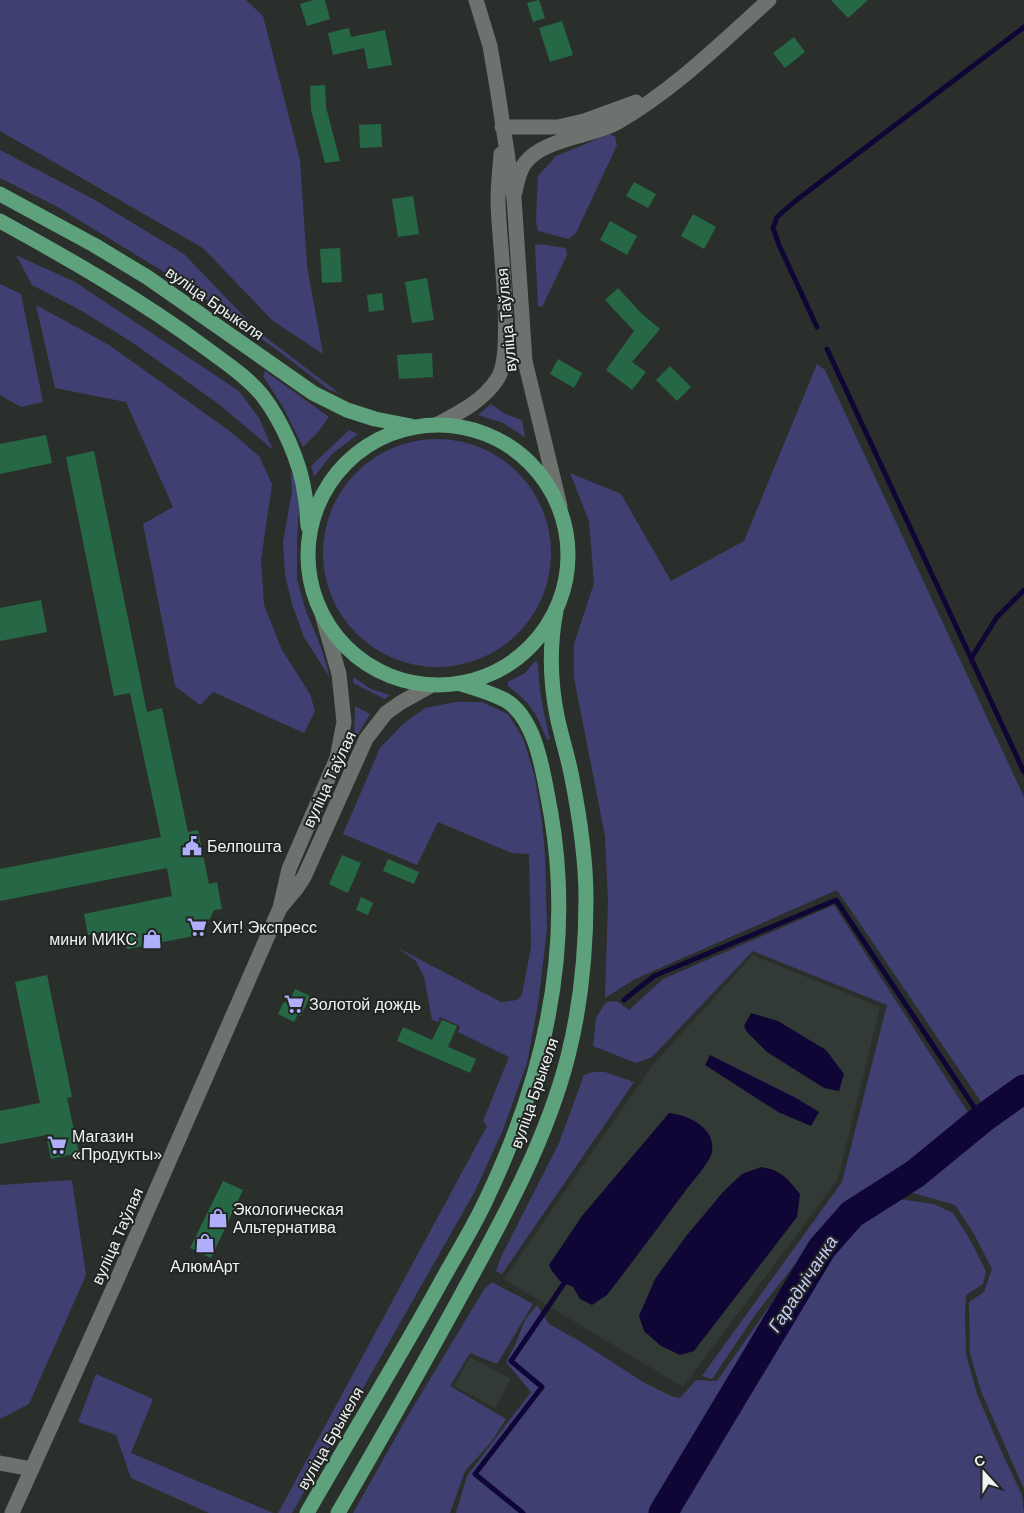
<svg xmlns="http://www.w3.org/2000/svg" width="1024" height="1513" font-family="Helvetica,sans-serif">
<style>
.built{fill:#313a34}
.green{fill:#403f71}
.water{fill:#100636}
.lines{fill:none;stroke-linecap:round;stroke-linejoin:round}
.stream{stroke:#100636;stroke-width:5}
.river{stroke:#100636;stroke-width:29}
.building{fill:#266845}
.secondary{stroke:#6e726f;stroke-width:15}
.primary{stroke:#5ea17d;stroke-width:15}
.labels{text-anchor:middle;stroke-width:4;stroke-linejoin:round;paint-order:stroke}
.street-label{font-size:16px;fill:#f1f3f2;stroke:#212523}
.poi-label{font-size:16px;fill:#f1f3f2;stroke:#212523;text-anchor:start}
.water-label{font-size:18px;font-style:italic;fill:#c7c9fc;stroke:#212523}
</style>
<rect width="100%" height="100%" fill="#2b2f2c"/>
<path class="built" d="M753 955 880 1007 838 1179 683 1387 504 1279 652 1066Z
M470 1357 511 1379 495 1408 454 1386Z"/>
<path class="green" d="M0 0H246L263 16 300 160 307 266 323 354 273 321 203 248 0 131Z
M610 134 615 137 617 145 576 233 569 239 538 231 536 221 538 176 556 156Z
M0 150 93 199 184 254 259 332 340 394 328 389 273 347 187 286 56 206 0 178Z
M538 244 566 248 567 255 542 307 538 306 535 245Z
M16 255 75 282 239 391 259 418 273 450 220 405 133 343 82 311 32 285Z
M0 284 21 294 43 402 21 407 0 395Z
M36 305 109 345 231 432 259 456 272 484 261 560 264 605 282 650 310 694 315 711 304 733 213 692 200 705 175 686 143 524 173 507 126 402 55 388Z
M817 364 825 370 1024 797V1077L984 1106 837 890 635 979 605 998 608 902 605 836 574 678V644L594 583 589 521 570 473 621 494 671 581 744 541Z
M265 371 329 417 318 432 303 447 283 407 263 376Z
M491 404 505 414 522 420 525 437 503 423 478 415Z
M349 430 358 434 332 454 314 477 311 466Z
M323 553a114 114 0 1 1 228 0a114 114 0 1 1-228 0Z
M291 471 300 495 297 539V580L306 611 321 647 330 678 304 637 292 604 285 575 283 542 292 492Z
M535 661 538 663C539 689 543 713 550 739L547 740C536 712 531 704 508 686V682L525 673Z
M353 677 371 689 390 695 385 699 353 683Z
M456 702H482L508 714 523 738 535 777 542 822 545 855 547 929 538 1004 527 1063 503 1130 475 1191 292 1513H278L487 1126 483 1121 509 1057 458 1032 460 1026 440 1017 438 1022 432 1020 424 977 416 961 398 948 501 1002 517 1000 522 995 531 947 529 854 512 853 438 822 417 865 343 834 380 748 404 723 425 708Z
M355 706 370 714 354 741Z
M834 905 971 1117 858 1196 821 1231 755 1315 712 1379 702 1376 842 1182 887 1005 753 951 652 1057 636 1063 593 1046 596 1018 606 1002 617 1001 629 1010 663 979Z
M593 1072H605L634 1082 502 1274 496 1271 501 1257 559 1143 584 1075Z
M1024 1102V1489L981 1391 970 1354 969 1302 984 1292 992 1269 974 1234 955 1205 903 1190Z
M72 1180 86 1275 29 1404 0 1419V1185Z
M898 1199 934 1204 953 1213 969 1238 986 1271 983 1284 966 1295 965 1315 966 1354 977 1394 1003 1455 1022 1495 1024 1513H456L467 1476 531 1392 506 1362 516 1343 525 1320 537 1305 549 1324 581 1342 643 1382 673 1397 680 1398 696 1380 717 1381 804 1257 830 1232Z
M492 1282 533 1304 497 1364 470 1353 450 1386 506 1419 492 1441 465 1471 450 1513H353L406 1419 485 1288Z
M96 1374 153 1399 131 1453 273 1513H209L131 1478 116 1435 78 1422Z"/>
<path class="water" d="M751 1013 778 1021 826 1050 844 1074 839 1091 824 1088 767 1052 747 1032 744 1026Z
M710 1055 796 1098 819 1112 811 1126 778 1112 705 1065Z
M669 1113C689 1115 716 1128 712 1152 711 1161 692 1182 686 1190 660 1225 634 1260 607 1295L592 1305 580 1299 573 1287 560 1281 552 1271 549 1265 582 1216Z
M761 1167C782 1170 787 1178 800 1194L797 1217 694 1351 680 1355 661 1346 644 1331 639 1316 655 1279 687 1235 723 1192 742 1174Z"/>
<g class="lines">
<path class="stream" d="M817 327 779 245 773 228 777 217 794 202 1024 27
M827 349 1024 772
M972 657 997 617 1024 590
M624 1000 654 976 836 900 982 1119
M523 1513 475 1474 542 1387 511 1361 567 1279"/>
<path class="river" d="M663 1513 822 1248 852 1214 915 1174 982 1119 1024 1089"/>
</g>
<path class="building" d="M313 0H325L330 19 307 26 300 4Z
M539 0 545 18 533 22 527 3Z
M831 0H868L848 18Z
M562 21 573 55 550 62 539 28Z
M349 28 351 37 385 30 392 65 368 69 364 48 333 55 328 33Z
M794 37 805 52 785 68 773 53Z
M325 85 326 107 340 161 325 163 311 110 310 86Z
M381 124 382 147 360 148 359 125Z
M634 182 656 194 648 208 626 196Z
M413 196 419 234 398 237 392 199Z
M693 214 716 227 704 249 681 236Z
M610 221 637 236 627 255 600 240Z
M340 248 342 282 322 283 320 249Z
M427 278 434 320 412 323 405 282Z
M618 288 641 313 660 329 632 362 646 372 632 390 606 370 634 331 605 300Z
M382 293 384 310 369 312 367 295Z
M432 353 433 377 399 379 397 355Z
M558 359 582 373 574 388 550 374Z
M670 366 691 387 677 401 656 380Z
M46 435 52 463 0 474V444Z
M94 451 147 712 162 708 188 832 198 830 209 884 217 882 222 909 214 910 203 934 128 949 102 932 88 935 84 914 172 896 167 868 0 901V869L161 837 130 693 114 696 66 457Z
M41 600 47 632 0 641V608Z
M342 855 361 863 348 893 329 884Z
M388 859 419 872 414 884 383 871Z
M361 897 373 903 368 915 356 910Z
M47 975 72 1097 67 1098 79 1153 51 1159 46 1135 0 1144V1111L40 1103 15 982Z
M295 989 310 996 301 1016 298 1014 294 1022 278 1014 283 1003 290 1000Z
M442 1020 457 1026 448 1047 476 1059 470 1073 397 1041 403 1027 432 1040Z
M223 1181 243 1190 211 1258 190 1248Z"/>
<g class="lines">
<path class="secondary" d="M476 0 490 46 497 87 514 198 525 361 560 506
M502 127H558L584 121 636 102
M515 192C517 182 519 171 525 163 544 138 592 137 618 122 674 90 721 43 769 0
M438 424C461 412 484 400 498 378 515 350 498 237 498 200 498 184 500 169 501 154
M281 907 296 889 304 877 366 739 386 713 400 703 432 685
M0 1463 32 1469
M12 1513 116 1282 280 908 289 869 337 758 344 722 339 674 323 618"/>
<path class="primary" d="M0 194 94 245 147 277 313 393 347 410 375 419 411 426
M0 221C71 260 141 300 207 349 226 363 247 377 262 395 282 421 301 463 305 496 307 505 307 516 308 526
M308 555a130 130 0 1 1 260 0a130 130 0 1 1-260 0Z
M307 1513C351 1436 398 1360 441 1282 456 1255 473 1228 486 1200 544 1079 574 948 551 814 544 779 538 719 505 700 491 693 475 688 461 684
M338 1513C381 1439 423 1365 464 1290 505 1215 547 1139 568 1056 581 1005 586 950 586 898 586 856 579 813 571 773 567 754 561 735 557 716 550 681 549 647 556 611"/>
</g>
<defs>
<symbol id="civic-bare" viewBox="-9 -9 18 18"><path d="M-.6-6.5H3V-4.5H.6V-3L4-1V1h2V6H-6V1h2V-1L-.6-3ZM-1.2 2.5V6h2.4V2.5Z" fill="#aeaefb" stroke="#212523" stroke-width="2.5" paint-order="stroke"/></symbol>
<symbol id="supermarket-bare" viewBox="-9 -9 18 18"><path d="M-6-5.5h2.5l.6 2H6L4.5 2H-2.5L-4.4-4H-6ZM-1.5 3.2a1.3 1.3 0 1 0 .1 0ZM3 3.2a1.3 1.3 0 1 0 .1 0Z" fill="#aeaefb" stroke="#212523" stroke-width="2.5" paint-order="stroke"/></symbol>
<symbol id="shop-bare" viewBox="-9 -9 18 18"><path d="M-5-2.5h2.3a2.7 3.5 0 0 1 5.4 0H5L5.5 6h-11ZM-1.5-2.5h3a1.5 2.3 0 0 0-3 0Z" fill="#aeaefb" stroke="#212523" stroke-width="2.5" paint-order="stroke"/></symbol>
</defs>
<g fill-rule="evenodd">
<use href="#civic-bare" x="178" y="832" width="28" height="28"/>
<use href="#supermarket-bare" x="183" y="913" width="28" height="28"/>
<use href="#shop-bare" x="138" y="925" width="28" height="28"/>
<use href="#supermarket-bare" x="280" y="990" width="28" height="28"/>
<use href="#supermarket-bare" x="43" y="1131" width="28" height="28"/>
<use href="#shop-bare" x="204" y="1204" width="28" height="28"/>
<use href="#shop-bare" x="191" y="1229" width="28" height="28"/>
</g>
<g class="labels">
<g class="street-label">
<text transform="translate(215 303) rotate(35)" y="6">вуліца Брыкеля</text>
<text transform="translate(506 320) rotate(-95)" y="6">вуліца Таўлая</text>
<text transform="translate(329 779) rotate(-65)" y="6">вуліца Таўлая</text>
<text transform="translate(534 1093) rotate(-71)" y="6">вуліца Брыкеля</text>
<text transform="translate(117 1236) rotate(-66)" y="6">вуліца Таўлая</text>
<text transform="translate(330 1438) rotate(-60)" y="6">вуліца Брыкеля</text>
</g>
<g class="poi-label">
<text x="207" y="852">Белпошта</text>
<text x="212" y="933">Хит! Экспресс</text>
<text x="137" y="945" text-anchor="end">мини МИКС</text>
<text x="309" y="1010">Золотой дождь</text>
<text x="72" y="1142">Магазин<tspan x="72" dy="18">«Продукты»</tspan></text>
<text x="233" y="1215">Экологическая<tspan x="233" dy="18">Альтернатива</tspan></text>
<text x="205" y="1272" text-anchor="middle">АлюмАрт</text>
</g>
<g class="water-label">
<text transform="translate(803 1284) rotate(-57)" y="6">Гараднічанка</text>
</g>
</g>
<g transform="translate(984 1473) rotate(339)" stroke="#212523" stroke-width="4" paint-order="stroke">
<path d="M0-4L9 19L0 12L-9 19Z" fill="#f1f3f2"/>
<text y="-8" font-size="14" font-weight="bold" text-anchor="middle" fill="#f1f3f2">С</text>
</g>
</svg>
